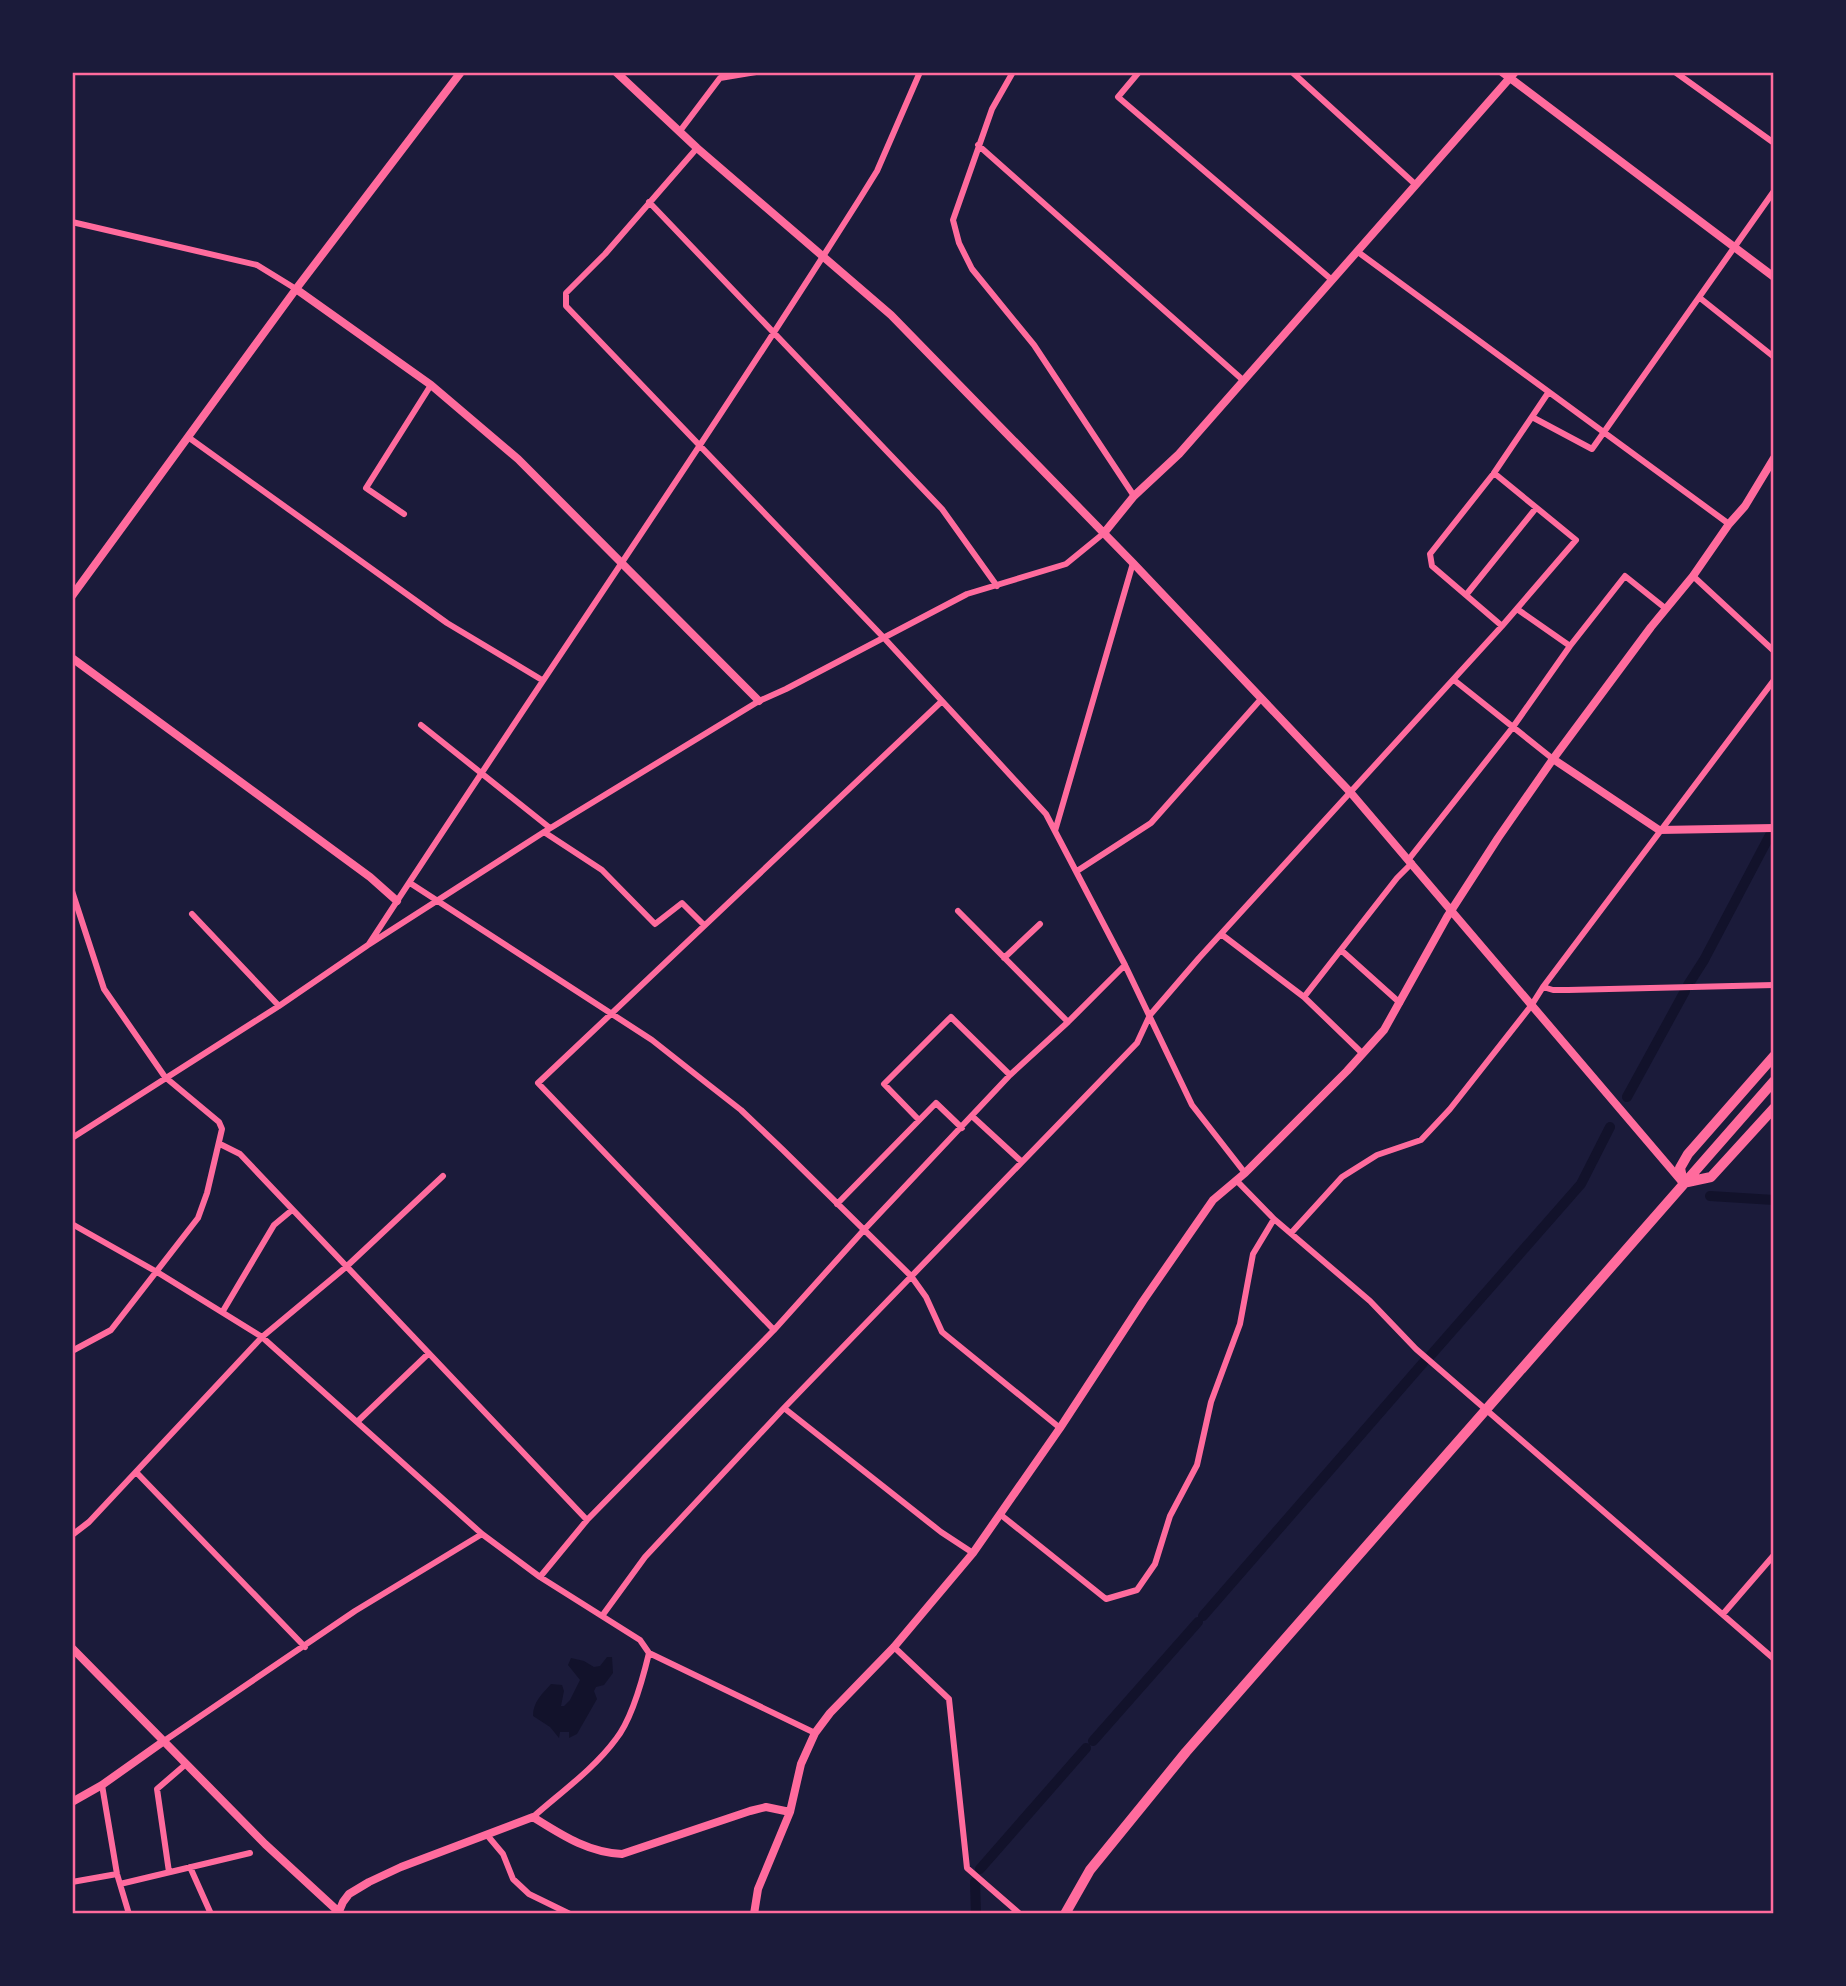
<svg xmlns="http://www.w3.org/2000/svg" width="1846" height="1986" font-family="'Roboto Serif',serif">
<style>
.water{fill:#12122b}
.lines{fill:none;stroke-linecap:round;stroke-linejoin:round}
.canal{stroke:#12122b;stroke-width:10}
.minor{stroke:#ff6b9d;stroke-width:6}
.tertiary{stroke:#ff6b9d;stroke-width:8}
.primary{stroke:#ff6b9d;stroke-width:10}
.neatline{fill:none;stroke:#ff6b9d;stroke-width:2.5}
</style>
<rect width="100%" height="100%" fill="#1b1b3a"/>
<path class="water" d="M607 1657H612L613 1673 604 1685 596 1687 594 1691 597 1699 577 1734 569 1738V1732H560L559 1738 550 1727 533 1716C533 1702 542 1694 551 1684L562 1685 564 1691 561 1706H564L570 1700 580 1680 568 1665 571 1658 584 1661 594 1667 600 1666Z"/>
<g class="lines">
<path class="canal" d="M1688 985 1704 960 1770 835
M1627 1097 1685 991
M1710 1196 1774 1200
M1431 1355 1581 1184 1610 1127
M1203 1616 1423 1363
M1093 1741 1198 1622
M980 1869 1086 1748
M975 1882 976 1914"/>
<path class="minor" d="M1013 72 992 109 953 220 959 243 972 269 1034 345 1134 496
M1139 72 1118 97 1332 280
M1292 72 1416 185
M1675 72 1774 143
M680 131 720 78 756 72
M978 145 1244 381
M697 148 605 254 566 293V306L885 639 1046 814 1125 965 1192 1105 1245 1173
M649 202 942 509 997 586
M72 222 257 265 296 289
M1358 252 1729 524
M1700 298 1774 357
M1532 417 1592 449 1774 191
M188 437 447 623 542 680
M1494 473 1576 540 1502 626
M404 514 366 488 431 385
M1693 576 1774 651
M1466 595 1536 508
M1517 609 1570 646 1625 576 1665 608
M1454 680 1553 759
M421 725 550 828
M1055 831 1133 563
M544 832 602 870 655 924 682 903 704 925
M1409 859 1513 727 1570 646
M1077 871 1151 823 1261 699
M410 883 652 1040 709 1085 741 1110 783 1150 911 1276 926 1297 942 1332 1060 1428
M72 891 104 989 165 1077 219 1122 222 1129 207 1193 198 1218 111 1330 72 1351
M958 911 1068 1022
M192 914 279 1006
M1221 934 1304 997 1363 1054
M369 944C531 695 700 451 859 200L877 171 920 72
M1341 950 1400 1003
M1004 958 1040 924
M1543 987 1553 990H1568L1774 985
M1304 997 1397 878 1412 863
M973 1117 1022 1162
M918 1119 884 1084 951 1017 1010 1075
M72 1138 279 1006 368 945 544 832 759 701 786 689 967 594 1066 564 1104 533
M220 1144 240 1154 587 1520
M1236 1180 1274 1219 1370 1301 1416 1349 1774 1659
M837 1204 936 1103 962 1128
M72 1224 157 1272 262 1337 482 1534 540 1577 640 1640 649 1653 815 1733
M1292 1232 1342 1177 1377 1155 1421 1140 1450 1109 1531 1006 1543 987 1774 680
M223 1311 274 1225 292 1210
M774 1330 538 1083 942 701
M784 1408 941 1532 973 1553
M357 1422 428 1354
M136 1472 305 1647
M1001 1515 1106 1599 1137 1590 1155 1564 1170 1516 1197 1465 1211 1402 1240 1324 1253 1254 1274 1219
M72 1535 89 1522 262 1337 346 1267 443 1176
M540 1577 587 1520 774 1330 863 1231 1010 1075 1068 1022 1125 965
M1723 1614 1774 1555
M602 1616 645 1557 784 1408 1137 1043 1150 1015 1199 958 1502 626 1432 566 1430 554 1494 473 1548 393
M894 1647 949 1699 967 1868 1020 1914
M164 1741 355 1611 482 1534
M102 1785 117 1874 129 1914
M533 1817C560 1793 594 1769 616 1739 632 1719 643 1678 649 1653
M487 1835 503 1854 513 1879 529 1894 570 1914
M190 1867 211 1914
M169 1872 157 1789 186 1764
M72 1882 117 1874
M120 1884 250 1853"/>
<path class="tertiary" d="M616 72 697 148 891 315 1133 563 1351 793 1683 1183
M1502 72 1774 277
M296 289 431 385 518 459 759 701
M1104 533 1134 496 1179 454 1515 72
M72 596 296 289 461 72
M72 658 370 877 397 901
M1553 759 1659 830 1774 828
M72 1648 265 1844 341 1914
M72 1802 102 1785 164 1741
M338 1914 343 1902 349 1894 369 1882 401 1867 533 1817C562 1835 587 1852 622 1854L750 1811 766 1807 790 1812
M754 1914 758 1889 790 1812 801 1764 815 1733 830 1713 894 1647 973 1553 1060 1428 1143 1301 1213 1200 1245 1173 1347 1071 1384 1030 1447 917 1498 838 1553 759 1651 627 1693 576 1729 524 1745 506 1774 458"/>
<path class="primary" d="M1774 1056 1688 1154 1680 1168 1683 1183 1711 1177 1774 1108
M1065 1914 1090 1870 1186 1752 1774 1081"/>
</g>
<rect width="1846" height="1986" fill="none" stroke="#1b1b3a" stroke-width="147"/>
<rect x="74" y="74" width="1698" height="1838" class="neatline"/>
</svg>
